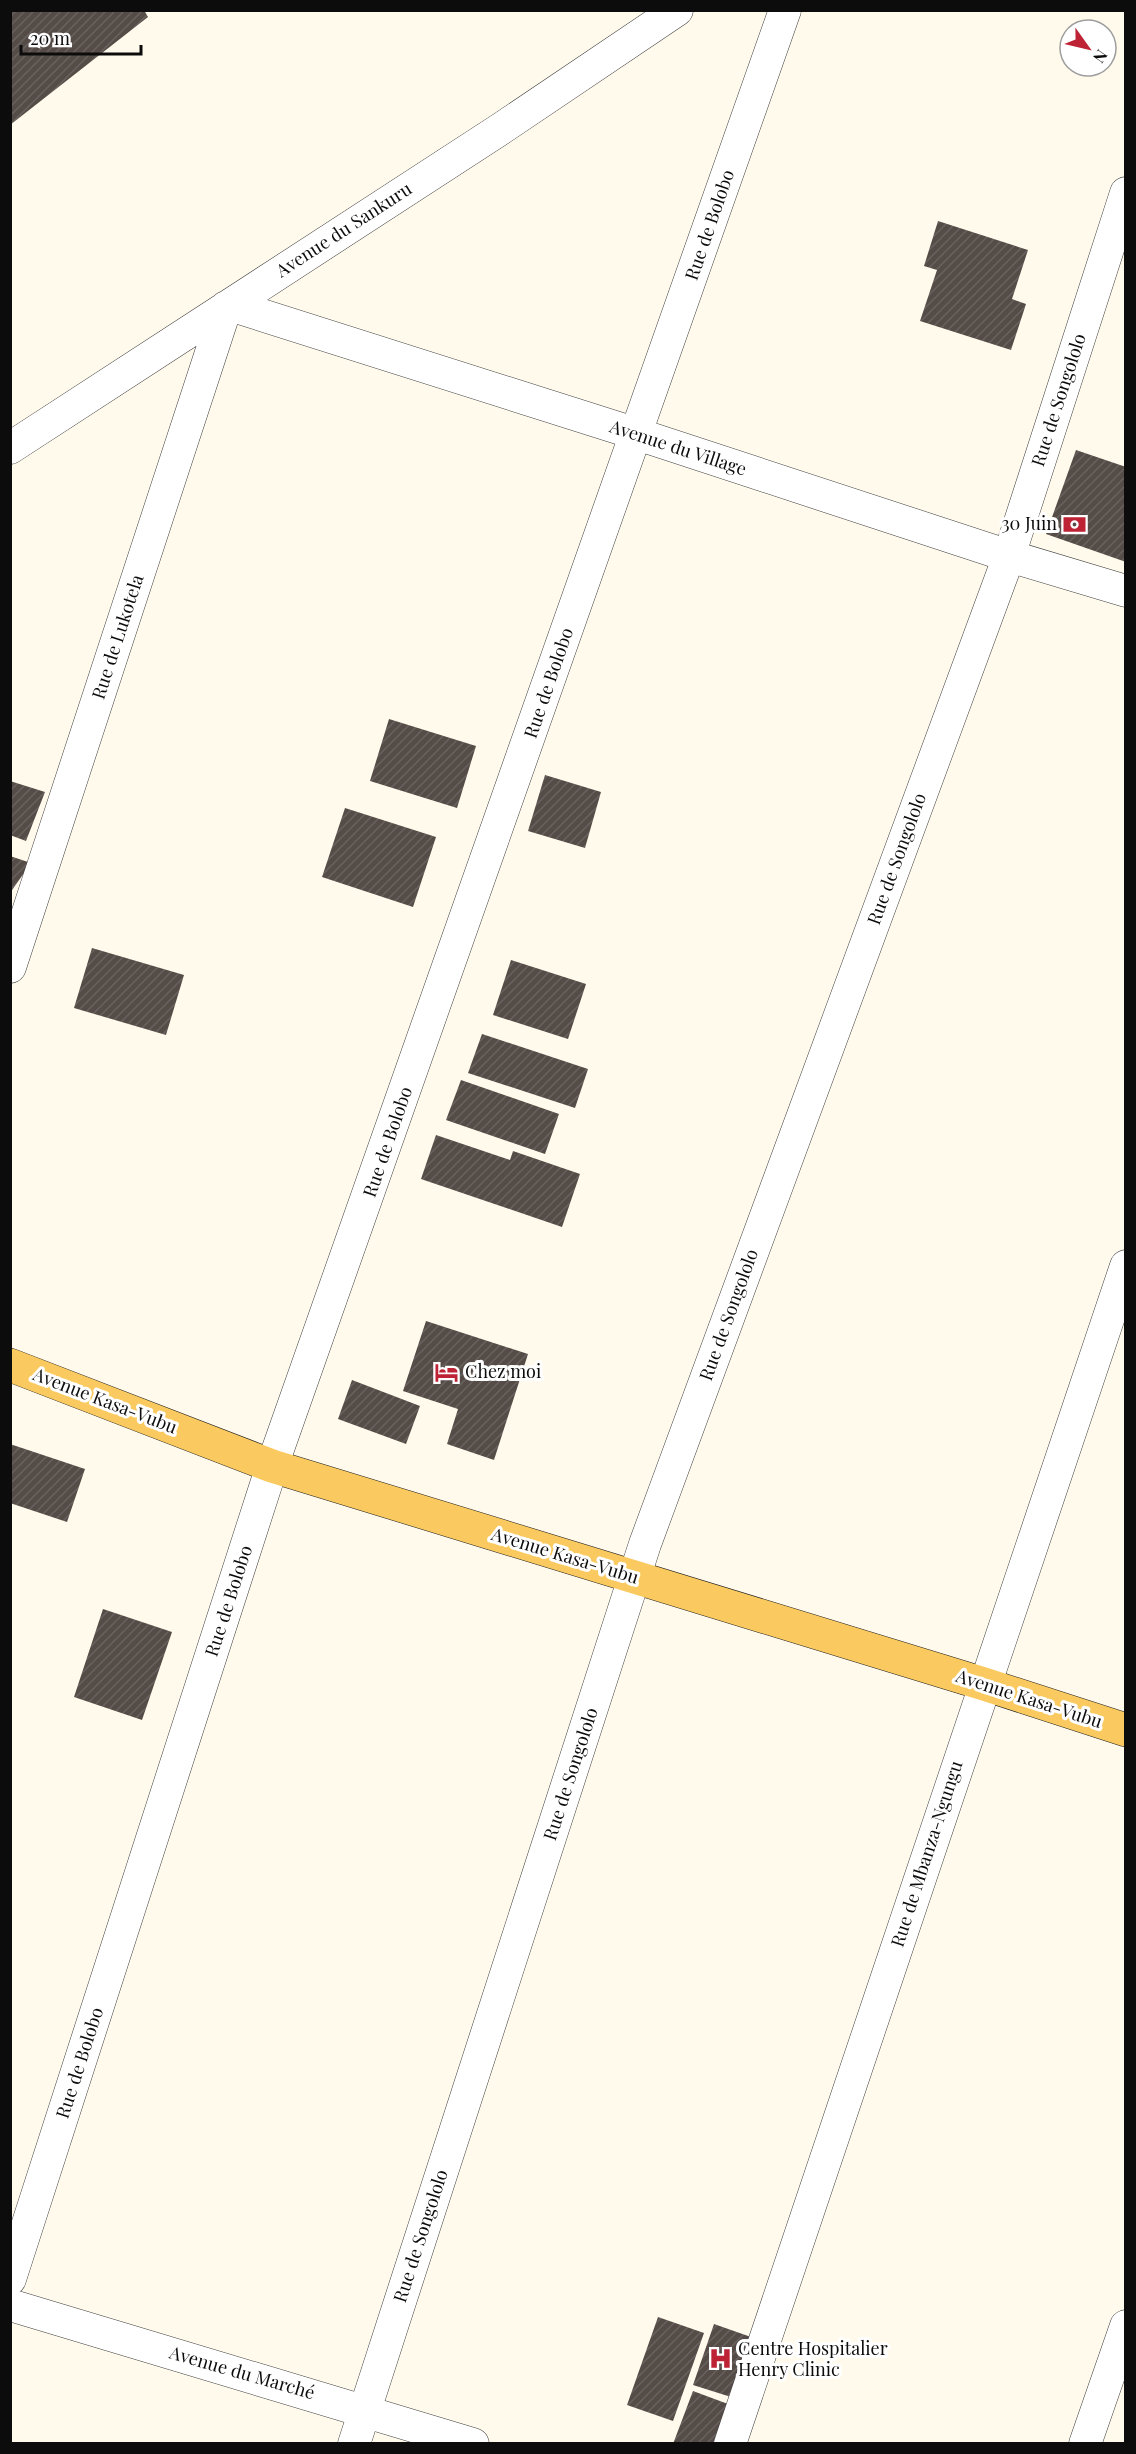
<svg xmlns="http://www.w3.org/2000/svg" width="1136" height="2454" font-family="'Playfair Display',serif">
<style>
.building{fill:url(#building-hatch)}
.lines{fill:none;stroke-linecap:round;stroke-linejoin:round}
.minor-casing{stroke:#3f3f3f;stroke-width:33}
.primary-casing{stroke:#1d1d1d;stroke-width:34}
.minor{stroke:#fff;stroke-width:32}
.primary{stroke:#faca60;stroke-width:33}
.labels{text-anchor:middle;stroke-width:6;stroke-linejoin:round;paint-order:stroke}
.street-label{font-size:18px;fill:#0c0c0c;stroke:#fff}
.poi-label{font-size:18px;fill:#0c0c0c;stroke:#fff;text-anchor:start}
</style>
<defs>
<pattern id="building-hatch" width="6" height="6" patternUnits="userSpaceOnUse" patternTransform="scale(1.5)"><rect width="6" height="6" fill="#554c48"/><path d="M-1 1l2-2M0 6l6-6M5 7l2-2" fill="none" stroke="#68615e"/></pattern>
</defs>
<rect width="100%" height="100%" fill="#fffaeb"/>
<path class="building" d="M10 10H144L148 17 10 125Z
M938 221 1028 250 1012 299 1026 304 1011 350 920 321 937 270 924 266Z
M1076 450 1126 467V562L1046 534Z
M389 719 476 746 457 808 370 781Z
M545 775 601 792 585 848 528 831Z
M10 781 45 792 26 841 10 835Z
M345 808 436 837 413 907 322 877Z
M10 856 31 863 10 893Z
M92 948 184 975 166 1035 74 1008Z
M511 960 586 984 568 1039 493 1015Z
M482 1034 588 1069 575 1108 468 1073Z
M461 1080 559 1114 545 1154 446 1120Z
M436 1135 510 1160 513 1151 580 1174 562 1227 421 1179Z
M426 1321 528 1354 494 1460 447 1444 458 1409 403 1391Z
M352 1380 420 1406 406 1444 338 1419Z
M10 1444 85 1469 67 1522 10 1503Z
M103 1609 172 1632 142 1720 74 1697Z
M658 2317 704 2333 673 2421 627 2405Z
M714 2324 751 2337 731 2397 693 2385Z
M693 2391 728 2404 713 2444H673Z"/>
<g class="lines">
<defs>
<path id="minor" d="M230 305 637 434 1009 556 1126 591
M10 448 502 128 677 10
M10 967 226 307
M10 2279 272 1466 785 10
M10 2305 473 2444
M354 2444 645 1544 1009 556 1126 193
M730 2444 1126 1266
M1085 2444 1126 2326"/>
<path id="primary" d="M10 1365 272 1466 984 1684 1126 1730"/>
</defs>
<use href="#minor" class="minor-casing"/>
<use href="#primary" class="primary-casing"/>
<use href="#minor" class="minor"/>
<use href="#primary" class="primary"/>
</g>
<defs>
<symbol id="bank-bare" viewBox="-9 -9 18 18"><path d="M-6-4H6V4H-6ZM0-2.3a2.3 2.3 0 1 0 0 4.6a2.3 2.3 0 1 0 0-4.6Z" fill="#bd2335" stroke="#fff" stroke-width="2.5" paint-order="stroke"/></symbol>
<symbol id="hotel-bare" viewBox="-9 -9 18 18"><path d="M-6-4.5h1.5V1H6V5H4.5V3h-9V5H-6ZM-4 0a1.8 1.8 0 1 1 3.6 0ZM.5 0V-2.5h3Q6-2.5 6 0Z" fill="#bd2335" stroke="#fff" stroke-width="2.5" paint-order="stroke"/></symbol>
<symbol id="hospital-bare" viewBox="-9 -9 18 18"><path d="M-5-5h3v3.5h4V-5h3V5h-3V1.5h-4V5h-3Z" fill="#bd2335" stroke="#fff" stroke-width="2.5" paint-order="stroke"/></symbol>
</defs>
<g fill-rule="evenodd">
<use href="#bank-bare" x="1058" y="508" width="33" height="33"/>
<use href="#hotel-bare" x="430" y="1356" width="33" height="33"/>
<use href="#hospital-bare" x="704" y="2342" width="33" height="33"/>
</g>
<g class="labels">
<g class="street-label">
<text transform="translate(710 225) rotate(-71)" y="6">Rue de Bolobo</text>
<text transform="translate(344 230) rotate(-33)" y="6">Avenue du Sankuru</text>
<text transform="translate(1059 400) rotate(-72)" y="6">Rue de Songololo</text>
<text transform="translate(678 448) rotate(18)" y="6">Avenue du Village</text>
<text transform="translate(118 637) rotate(-72)" y="6">Rue de Lukotela</text>
<text transform="translate(549 683) rotate(-71)" y="6">Rue de Bolobo</text>
<text transform="translate(897 859) rotate(-70)" y="6">Rue de Songololo</text>
<text transform="translate(388 1142) rotate(-71)" y="6">Rue de Bolobo</text>
<text transform="translate(729 1315) rotate(-70)" y="6">Rue de Songololo</text>
<text transform="translate(105 1401) rotate(21)" y="6">Avenue Kasa-Vubu</text>
<text transform="translate(565 1556) rotate(17)" y="6">Avenue Kasa-Vubu</text>
<text transform="translate(229 1601) rotate(-72)" y="6">Rue de Bolobo</text>
<text transform="translate(1029 1699) rotate(18)" y="6">Avenue Kasa-Vubu</text>
<text transform="translate(571 1774) rotate(-72)" y="6">Rue de Songololo</text>
<text transform="translate(927 1854) rotate(-72)" y="6">Rue de Mbanza-Ngungu</text>
<text transform="translate(80 2063) rotate(-72)" y="6">Rue de Bolobo</text>
<text transform="translate(421 2236) rotate(-72)" y="6">Rue de Songololo</text>
<text transform="translate(242 2373) rotate(16)" y="6">Avenue du Marché</text>
</g>
<g class="poi-label">
<text x="1057" y="530" text-anchor="end">30 Juin</text>
<text x="465" y="1378">Chez moi</text>
<text x="738" y="2355">Centre Hospitalier<tspan x="738" dy="21">Henry Clinic</tspan></text>
</g>
</g>
<rect width="1136" height="2454" fill="none" stroke="#0c0c0c" stroke-width="24"/>
<g transform="translate(1088 48) rotate(124)"><circle r="28" fill="#ffffff" stroke="#9e9e9e" stroke-width="1.5"/>
<path d="M0-4.5L10 22L0 15L-10 22Z" fill="#bd2335"/>
<text y="-9" font-size="16" font-weight="bold" text-anchor="middle" fill="#0c0c0c">N</text>
</g>
<path d="M21 45v9h120v-9" fill="none" stroke="#0c0c0c" stroke-width="3"/>
<text x="30" y="45" font-size="18" fill="#0c0c0c" stroke="#ffffff" stroke-width="4.5" paint-order="stroke">20 m</text>
</svg>
